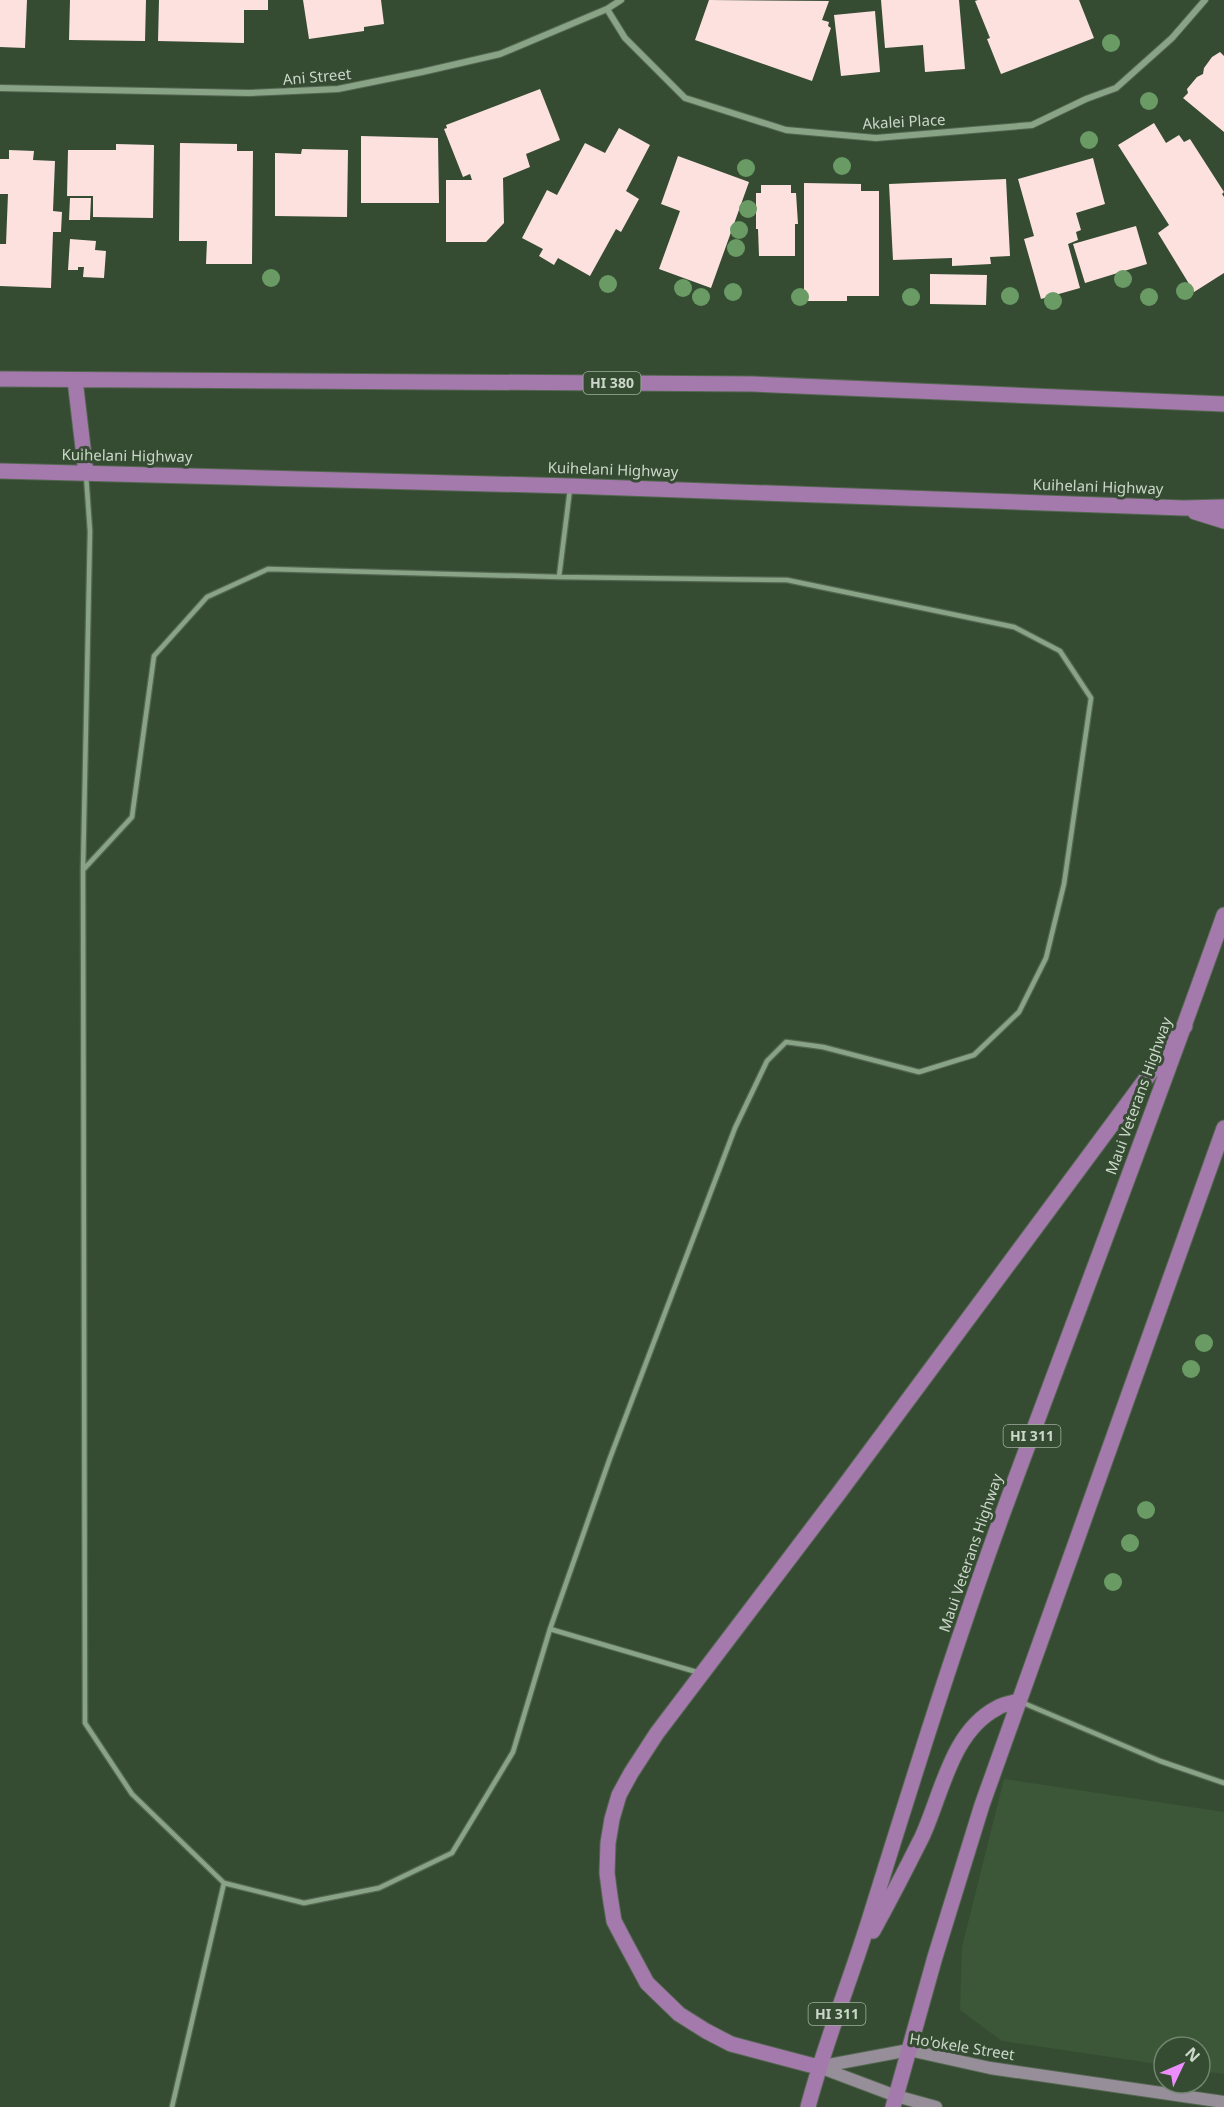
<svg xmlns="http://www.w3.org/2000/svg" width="1224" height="2107" font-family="'Noto Sans',sans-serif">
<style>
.built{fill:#3b5737}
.building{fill:#fce1df}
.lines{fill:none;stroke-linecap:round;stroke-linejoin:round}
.lane-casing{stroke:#546651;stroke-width:7}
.street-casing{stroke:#546651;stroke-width:8}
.secondary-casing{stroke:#546651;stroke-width:14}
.primary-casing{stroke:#546651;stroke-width:17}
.lane{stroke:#89a386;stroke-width:4.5}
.street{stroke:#89a386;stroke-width:6}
.secondary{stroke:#968f99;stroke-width:12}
.primary{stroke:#a47aac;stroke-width:15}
.tree{fill:#6a9b64}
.labels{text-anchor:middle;stroke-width:6;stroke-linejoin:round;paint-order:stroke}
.shield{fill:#354c32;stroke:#9eae9c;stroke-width:1.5}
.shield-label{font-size:14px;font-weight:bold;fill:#cbd8c9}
.street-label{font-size:15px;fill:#cbd8c9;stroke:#354c32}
</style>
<rect width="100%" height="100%" fill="#354c32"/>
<path class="built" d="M1004 1779 1224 1812V2074L1200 2071V2047H1164V2065L1002 2041 960 2010 962 1947Z"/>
<path class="building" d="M0 0H27L25 48 0 47Z
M70 0H146L145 41 69 40Z
M159 0H268V10H244V43L158 41Z
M303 0H381L384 24 364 27V31L309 39Z
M709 0 829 1 822 20 829 22 828 26 831 28 812 81 695 40Z
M881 0H959L965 69 925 72 923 45 885 48Z
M978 0H1079L1094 38 1001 74 987 39 990 38 975 1Z
M875 11 880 72 841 76 834 15Z
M1220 52 1224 56V132L1183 98 1188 93 1187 89 1197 77 1203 74 1204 68 1212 57Z
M540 89 560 140 526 154 530 167 503 178 504 223 486 242H446V180H472L470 174 463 177 444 129 447 128 446 125Z
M1154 123 1166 143 1179 135 1184 142 1190 139 1224 192 1222 194 1224 197V273L1194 292 1158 233 1169 225 1118 145Z
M619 128 650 145 626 191 639 199 621 232 616 229 590 276 558 258 554 265 539 256 543 249 522 238 547 190 557 195 585 143 605 153Z
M361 136 438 138 439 203H361Z
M180 143 237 144V151H253L252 264H206L207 241H179Z
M116 144 154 145 153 218 93 217V196H67L68 150H116Z
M302 149 348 150 347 217 275 216V153L301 154Z
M9 150 34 151 33 160 55 161 53 211 62 212 61 232H53L51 288 0 286V244H6L8 194H0V159H9Z
M678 156 749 182 711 288 659 269 680 211 661 204Z
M1093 158 1105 204 1076 213 1081 230 1076 232 1078 240 1068 244 1080 288 1041 299 1024 239 1034 236 1018 179Z
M1006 179 1010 256 990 257 991 264 952 266V258L893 260 889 184Z
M804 183 861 184V191H879V296H847V301H804Z
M761 185H791V193H796L798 224H795V256H759L758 229H756V193H761Z
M70 198H91L90 220H69Z
M1136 226 1147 264 1085 283 1073 244Z
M70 239 96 241 95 250 106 251 104 278 83 277 84 267H78V270H68Z
M930 274 987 275 986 305 930 304Z"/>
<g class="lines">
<defs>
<path id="lane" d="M86 475 90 531 83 871 85 1723 132 1794 224 1883 304 1903 379 1888 452 1853 513 1752 550 1629 700 1673
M83 870 132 817 154 656 207 597 268 569 559 577
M550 1629 610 1458 735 1128 767 1061 786 1042 823 1047 919 1072 974 1055 1019 1012 1046 958 1064 884 1091 698 1060 651 1014 627 787 580 559 577 570 489
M1021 1702 1160 1761 1224 1783
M172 2107 224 1883"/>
<path id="street" d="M607 9 625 38 685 98 786 130 876 138 1032 125 1086 99 1116 88 1172 38 1205 0
M0 88 249 93 338 89 422 72 500 54 607 9 621 0"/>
<path id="secondary" d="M818 2067 909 2050 990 2068 1224 2102
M819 2067 896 2096 936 2107"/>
<path id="primary" d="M0 379 753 384 1224 404
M75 380 86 473
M0 471 570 486 1184 508 1224 507
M1195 512 1224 521
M873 1931C890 1900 906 1869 922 1837 942 1794 951 1732 997 1708 1003 1704 1012 1703 1019 1701
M818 2067 731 2044 706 2031 679 2014 647 1983 625 1942 614 1921 610 1896 607 1873 608 1843 612 1819 619 1795 631 1773 657 1733 839 1493 1185 1026
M808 2107C825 2042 851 1979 871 1914 913 1779 955 1644 1004 1510 1077 1312 1153 1115 1224 915
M893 2107 935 1957 982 1805 1224 1128"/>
</defs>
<use href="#lane" class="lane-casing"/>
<use href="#street" class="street-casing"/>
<use href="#secondary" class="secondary-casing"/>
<use href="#primary" class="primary-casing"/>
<use href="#lane" class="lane"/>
<use href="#street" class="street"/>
<use href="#secondary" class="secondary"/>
<use href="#primary" class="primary"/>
</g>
<g class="tree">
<circle cx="1111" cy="43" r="9"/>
<circle cx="1149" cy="101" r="9"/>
<circle cx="1089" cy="140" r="9"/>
<circle cx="842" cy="166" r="9"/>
<circle cx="746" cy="168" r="9"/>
<circle cx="748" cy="209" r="9"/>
<circle cx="739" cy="230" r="9"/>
<circle cx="736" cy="248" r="9"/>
<circle cx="271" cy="278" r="9"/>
<circle cx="1123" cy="279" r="9"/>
<circle cx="608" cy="284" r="9"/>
<circle cx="683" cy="288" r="9"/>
<circle cx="1185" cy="291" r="9"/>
<circle cx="733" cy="292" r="9"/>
<circle cx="1010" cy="296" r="9"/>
<circle cx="701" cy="297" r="9"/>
<circle cx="800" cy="297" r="9"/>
<circle cx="911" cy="297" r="9"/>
<circle cx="1149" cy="297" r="9"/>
<circle cx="1053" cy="301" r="9"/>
<circle cx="1204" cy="1343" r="9"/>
<circle cx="1191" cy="1369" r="9"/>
<circle cx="1146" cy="1510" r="9"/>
<circle cx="1130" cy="1543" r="9"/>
<circle cx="1113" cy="1582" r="9"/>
</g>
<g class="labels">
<g class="shield">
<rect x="583.5" y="372" width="57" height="22" rx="4.5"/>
<rect x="1003.5" y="1425" width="57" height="22" rx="4.5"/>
<rect x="808.5" y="2003" width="57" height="22" rx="4.5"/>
</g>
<g class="shield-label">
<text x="612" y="388">HI 380</text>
<text x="1032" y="1441">HI 311</text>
<text x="837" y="2019">HI 311</text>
</g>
<g class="street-label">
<text transform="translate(317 77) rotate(-5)" y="5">Ani Street</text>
<text transform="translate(904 122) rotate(-3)" y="5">Akalei Place</text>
<text transform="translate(127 456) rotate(1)" y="5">Kuihelani Highway</text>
<text transform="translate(613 470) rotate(2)" y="5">Kuihelani Highway</text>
<text transform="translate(1098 487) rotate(2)" y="5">Kuihelani Highway</text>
<text transform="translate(1139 1096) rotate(-70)" y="5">Maui Veterans Highway</text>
<text transform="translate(971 1553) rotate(-71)" y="5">Maui Veterans Highway</text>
<text transform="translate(962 2047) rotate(9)" y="5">Ho'okele Street</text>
</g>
</g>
<g transform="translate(1182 2065) rotate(46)"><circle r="28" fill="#354c32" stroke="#71846e" stroke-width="1.5"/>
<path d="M0-4.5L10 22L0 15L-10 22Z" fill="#eb8dfb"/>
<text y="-9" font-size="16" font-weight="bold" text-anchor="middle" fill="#cbd8c9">N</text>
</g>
</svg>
